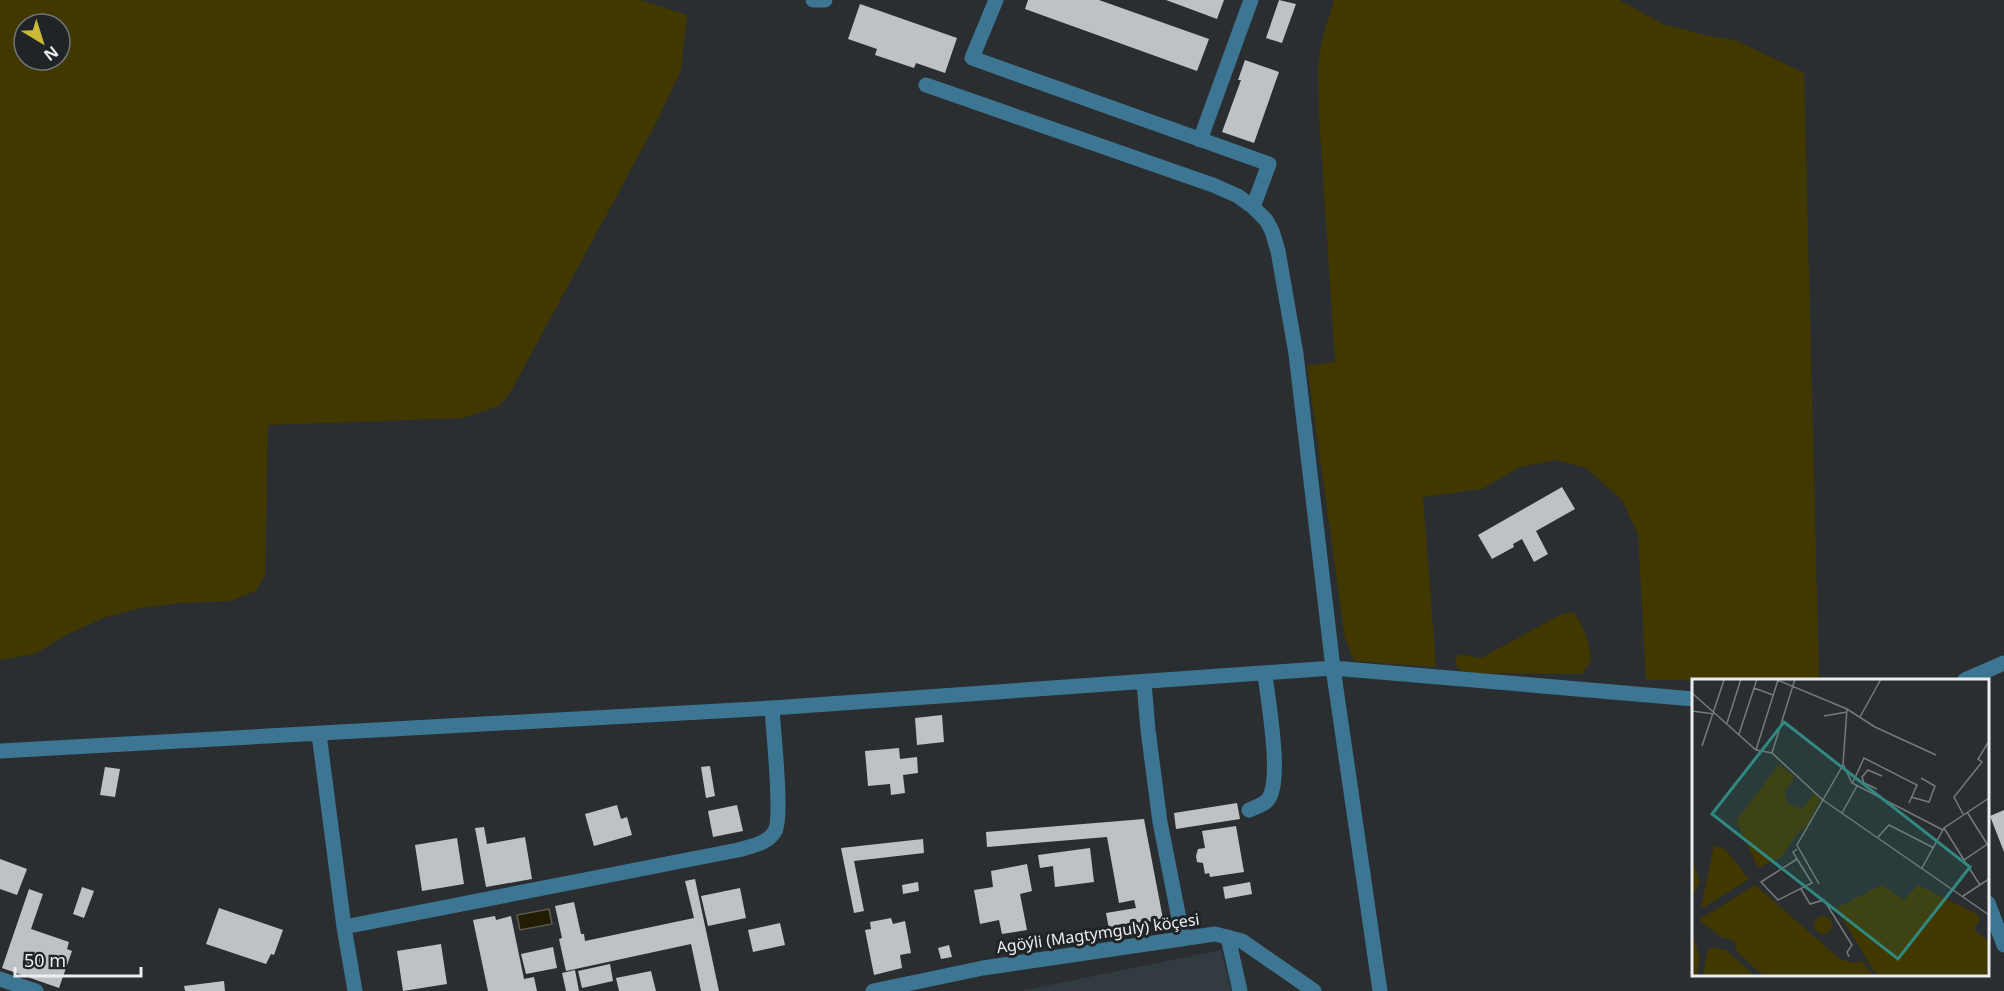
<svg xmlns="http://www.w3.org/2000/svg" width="2004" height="991" font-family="'Noto Sans',sans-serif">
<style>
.built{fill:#323b40}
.green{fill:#413800;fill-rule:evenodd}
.water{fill:#211d03;stroke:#5e5b4a;stroke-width:1.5}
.building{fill:#bec2c4}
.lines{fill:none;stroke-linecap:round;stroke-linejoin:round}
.minor{stroke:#3c7692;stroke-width:15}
.labels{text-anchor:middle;stroke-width:6;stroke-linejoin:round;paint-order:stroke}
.street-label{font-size:16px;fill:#ebedee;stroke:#212426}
.inset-road{fill:none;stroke:#777a7c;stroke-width:1.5}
.view{fill:#308881;fill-opacity:0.15;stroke:#308881;stroke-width:3}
.inset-edge{fill:none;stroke:#ebedee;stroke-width:3}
</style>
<rect width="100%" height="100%" fill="#2a2e30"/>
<path class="built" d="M1221 950 1231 991H1020Z"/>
<path class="green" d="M0 0H640L687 15 681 70 656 123 510 393 499 406 463 418 268 425 265 575 256 591 230 601 180 603 140 608 103 618 68 634 35 654 0 660ZM24 24H60V60H24Z
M1334 0H1619L1663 24 1709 36 1735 40 1804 73 1819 680H1646L1638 534 1622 500 1586 468 1557 460 1520 467 1482 489 1423 497 1436 667 1354 661 1345 638 1307 366 1335 362 1319 115 1318 66 1322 40Z
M1572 612C1581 618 1593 650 1590 662 1589 666 1584 670 1582 674L1472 673C1462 672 1457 671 1455 660L1459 654 1481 658 1560 615Z"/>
<path class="water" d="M549 909 552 924 520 930 517 915Z"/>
<path class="building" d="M1028 0H1099L1209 39 1197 71 1025 9Z
M1166 0H1224L1217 19Z
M1279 0 1296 4 1282 43 1266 38Z
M860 4 957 38 945 73 916 63 914 68 875 55 877 49 848 39Z
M1245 60 1279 72 1254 143 1222 132 1241 80H1238Z
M1562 487 1575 509 1536 531 1548 554 1534 562 1522 539 1513 544 1514 547 1492 559 1478 535Z
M942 715 944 742 917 745 915 718Z
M899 748 900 759 917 757 918 773 903 775 905 793 891 795 890 784 868 786 865 751Z
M710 766 715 796 706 798 701 767Z
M105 767 120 769 115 797 100 795Z
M1237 803 1240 819 1176 829 1174 813Z
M617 805 621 819 627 817 632 835 594 846 585 814Z
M737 805 743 831 713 837 708 811Z
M2004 810V852L1990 816Z
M1144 819 1163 919 1109 929 1106 913 1136 908 1134 900 1119 903 1107 837 987 847 986 832Z
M1236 826 1244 872 1210 877 1209 873 1205 874 1203 863 1197 862 1196 856 1198 849 1205 848 1202 831Z
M484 827 487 844 525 837 532 879 486 887 475 828Z
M457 838 464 884 422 891 415 845Z
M923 839 924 853 854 861 864 911 854 913 841 848Z
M1090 848 1094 882 1055 887 1053 866 1040 868 1038 855Z
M0 859 27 869 17 895 0 889Z
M1027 864 1032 891 1020 894 1027 930 1002 934 999 920 980 924 974 890 993 887 991 871Z
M695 879 719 991H701L691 944 566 971 559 939 562 938 555 906 574 902 581 934H584L585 941 694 918 685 881Z
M918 882 919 891 903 894 902 885Z
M1250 882 1252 894 1225 899 1223 887Z
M82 887 94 891 84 918 73 914Z
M740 888 746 918 708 926 701 896Z
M29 889 43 894 31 929 69 942 67 949 72 951 59 988 2 968Z
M219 908 283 930 274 955 271 954 266 964 206 944Z
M495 916 496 920 511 916 524 979 534 977 537 991H488L473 920Z
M891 918 893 924 905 921 911 953 900 955 902 968 874 975 865 930 871 929 870 922Z
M780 923 785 945 753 952 748 930Z
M441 944 447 984 403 991 397 951Z
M949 945 952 957 941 959 938 948Z
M553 947 557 968 526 974 521 954Z
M610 964 613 981 582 988 578 971Z
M575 970 579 991H566L562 973Z
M651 971 656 991H619L616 978Z
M224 981 225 991H185L184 986Z"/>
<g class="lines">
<path class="minor" d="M813 0H825
M996 0 972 58 1269 164 1253 207
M926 85 1213 185 1238 196 1253 207 1266 220 1272 231 1278 251 1296 354 1333 668 1380 991
M1200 140 1251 0
M1965 680 2004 663
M1144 683 1148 730 1160 822 1183 939
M319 734 344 927 355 991
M0 751 772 708 1333 668 1694 699
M1249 810C1256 807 1265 805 1269 798 1282 776 1268 702 1265 674
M1988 903 2004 945
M344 927 738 850C751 846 768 844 775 831 783 816 773 730 772 708
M1228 937 1240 991
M0 979 36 991
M873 991 983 968 1215 934 1242 941 1314 991"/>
</g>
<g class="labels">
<g class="street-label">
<text transform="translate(1098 933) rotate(-8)" y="6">Agöýli (Magtymguly) köçesi</text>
</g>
</g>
<g transform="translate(1692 679)">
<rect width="297" height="297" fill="#2a2e30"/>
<path d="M87 85 103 98 93 112 95 124 110 130 122 114 129 120 112 151 109 150 89 178 66 189 44 142ZM22 166 34 171 57 200 9 230ZM0 180 8 203 0 218ZM63 206 148 280 161 284 170 282 181 297H72L45 273 43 262 29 258 7 241ZM190 206 212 221 226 206 285 235 288 239 282 251 297 262V297H188L182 292 144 229ZM122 246a9 9 0 1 1 18 0a9 9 0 1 1-18 0ZM0 253 8 278 5 297H0ZM20 268 34 271 63 297H11L15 273Z" fill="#413800"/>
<path class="inset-road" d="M83 0 155 30 183 48 244 76M62 9 81 16M0 14 64 71 80 74 131 121 297 236M155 30 151 85 160 104 251 151M0 32 22 35M132 37 155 33M168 38 189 0M35 44 49 0M47 55 65 0M10 67 32 1M64 71 86 1M80 74 103 0M161 103 172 79 225 106 217 124M185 110 172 104 170 98 176 91 190 97M219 118 237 123 243 107 229 99M275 133 297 168M150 134 165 107M271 135 262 118 290 83 286 80 297 62M252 149 272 181M186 158 197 146 242 169M105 170 101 173 105 180 120 204 86 221 69 203 105 180M230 189 252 149 297 119M127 205 105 166 151 86M288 206 272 181 297 164M109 210 118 225 132 221 160 266 155 273 157 278M271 217 297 200"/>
<path class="view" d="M92 43 278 188 206 280 20 135Z"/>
<rect width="297" height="297" class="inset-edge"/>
</g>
<g transform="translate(42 42) rotate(142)"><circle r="28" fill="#212426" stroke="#727476" stroke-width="1.5"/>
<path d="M0-4.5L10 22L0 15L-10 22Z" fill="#cdb938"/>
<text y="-9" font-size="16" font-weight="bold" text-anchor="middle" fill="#ebedee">N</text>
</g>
<path d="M15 967v9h126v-9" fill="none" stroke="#ebedee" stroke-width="3"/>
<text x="24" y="967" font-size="18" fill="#ebedee" stroke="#212426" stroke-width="4.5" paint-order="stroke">50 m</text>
</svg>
